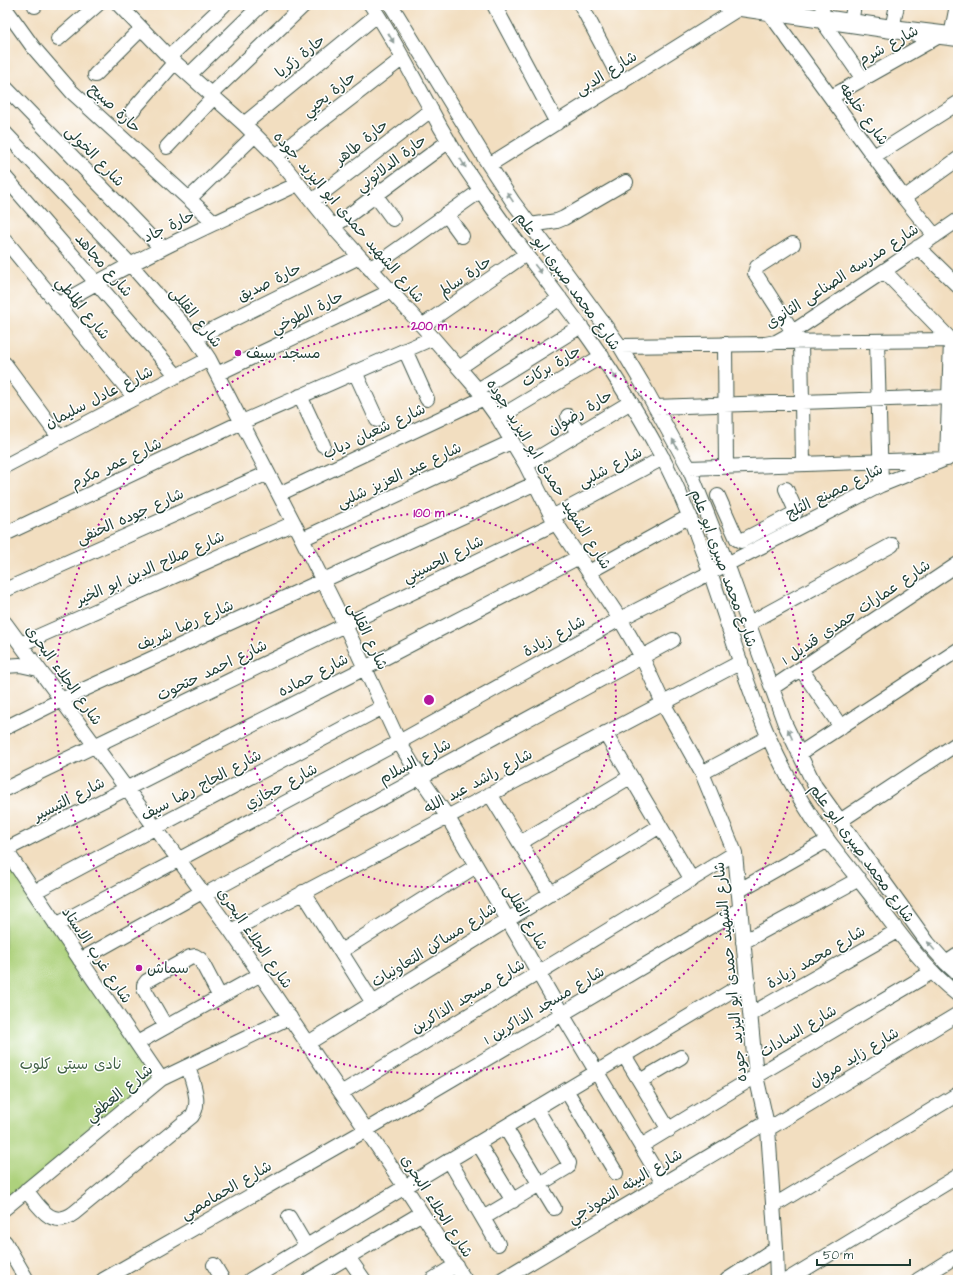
<svg xmlns="http://www.w3.org/2000/svg" width="963" height="1285" font-family="'Architects Daughter','Playpen Sans Arabic',sans-serif">
<style>
.green{fill:#add17b;stroke:#668758}
.lines{fill:none;stroke-linecap:round;stroke-linejoin:round}
.minor-casing{stroke:#3f5549;stroke-width:16}
.major-casing{stroke:#3f5549;stroke-width:20}
.minor{stroke:#fff;stroke-width:14}
.major{stroke:#fff;stroke-width:18}
.oneway{fill:#8f9e9a}
.ring{fill:none;stroke:#b5179e;stroke-width:2;stroke-dasharray:2 4}
.poi-dot{fill:#b5179e;stroke:#fff;stroke-width:1.5}
.labels{text-anchor:middle;stroke-width:3;stroke-linejoin:round;paint-order:stroke}
.street-label{font-size:15px;fill:#1f3d34;stroke:#fff}
.poi-label{font-size:15px;fill:#1f3d34;stroke:#fff;text-anchor:start}
.park-label{font-size:15px;fill:#426246;stroke:#fff}
.centre{fill:#b5179e;stroke:#fff;stroke-width:2}
.ring-label{font-size:12px;text-anchor:middle;font-weight:bold;fill:#b5179e;stroke:#fff;stroke-width:3;stroke-linejoin:round;paint-order:stroke}
</style>
<rect width="100%" height="100%" fill="#fff"/>
<filter id="ink" filterUnits="userSpaceOnUse"><feTurbulence type="fractalNoise" baseFrequency=".025" numOctaves="2"/><feDisplacementMap in="SourceGraphic" scale="8" xChannelSelector="R" yChannelSelector="G"/><feConvolveMatrix kernelMatrix="1 2 1 2 8 2 1 2 1" color-interpolation-filters="sRGB"/></filter>
<filter id="wash" filterUnits="userSpaceOnUse"><feTurbulence type="fractalNoise" baseFrequency=".012" numOctaves="4" result="noise"/><feDisplacementMap in="SourceGraphic" scale="16" xChannelSelector="R" yChannelSelector="G"/><feGaussianBlur stdDeviation="0.9" result="paint"/><feColorMatrix in="noise" values="0 0 0 0 0 0 0 0 0 0 0 0 0 0 0 0 0 1.4 0 .05"/><feComposite in="paint" operator="in"/></filter>
<g filter="url(#wash)">
<rect width="100%" height="100%" fill="#f2dec0"/>
<path class="green" d="M5 848 161 1079 5 1208Z"/>
</g>
<g filter="url(#ink)">
<g class="lines">
<defs>
<path id="minor" d="M119 5 169 57 244 124 276 156 333 227 433 338 478 390 498 418 526 465 552 517 620 619 642 657 663 703 702 773 735 853 756 1076 768 1129 776 1248 777 1280
M371 5C393 37 410 72 429 106 444 135 462 164 481 191 512 238 548 281 581 327 611 368 637 411 661 455 709 545 729 645 769 738 785 774 804 808 827 839 841 858 856 876 870 894 897 930 923 968 958 995
M391 5 489 165 513 202 556 259 620 346 642 383 689 468 727 564 785 724 815 786 928 943 946 963 958 974
M494 5 557 123
M581 5 622 83
M823 5 821 19 863 79
M35 6V5
M5 8 33 47 72 92 215 223
M768 11 904 198 935 236
M851 23 854 5
M892 29 897 5
M951 36 957 5
M58 39 97 5
M169 57 224 5
M95 75 141 29
M189 75 261 5
M5 87 161 248
M211 94 304 5
M831 97 941 35
M132 111 175 62
M244 124 377 15
M5 133 130 264 195 338 209 359 302 539 345 625 399 742 420 777 447 816 508 920 562 1014 663 1183
M167 147 214 97
M276 156 403 58
M874 156 958 103
M489 165 741 7 742 5
M5 177 177 376
M376 196 393 219
M904 198 958 159
M189 199 255 135
M312 201 431 110
M446 214 462 236
M530 225 557 221 564 218 626 182
M333 227 449 141
M5 240 135 398
M793 244 757 267 755 273 793 332
M918 247 958 286
M370 269 480 191
M884 271 955 344
M58 305C135 259 216 222 298 184
M422 326 526 254
M195 338 359 257
M801 341 803 464
M877 341 881 485
M725 344 726 467
M620 346 765 344 776 342 785 337 884 271 958 220
M405 350 427 399
M5 364 59 437
M459 368 560 298
M355 372 377 420
M217 374 391 291
M478 390 581 326
M300 396 323 445
M655 407 949 397
M568 416 578 433
M498 418 602 356
M526 465 631 402
M5 466 209 359
M689 468 947 459 951 340 776 342
M279 494 484 398
M718 496 737 539 741 541 795 513V509L786 489
M552 517 663 458
M5 534 242 422 433 338
M302 539 511 442
M589 572 690 516
M5 590 268 473
M5 623 231 931 405 1187 465 1280
M748 624 892 545
M21 644 294 523
M5 666 20 665 38 669
M801 669 841 727
M772 688 958 564
M5 728 61 700 536 483
M605 733 692 880
M799 754 958 650
M702 773 769 737
M5 789 556 523
M490 794 551 894
M840 821 958 743
M520 843 630 777
M5 849 161 1079
M5 850 365 668 579 557
M738 891 828 840
M34 892 383 707
M303 892 373 1003
M204 895 673 640
M56 925 399 742 620 619 881 485 958 454
M231 931 741 662
M743 942 859 879
M341 951 476 866
M80 960 202 892
M946 963 958 955
M751 1014 897 931
M166 1027 144 989V985L147 981 190 957 195 956 200 959 220 997
M137 1043 261 974
M308 1043 660 826
M624 1055 669 1130
M640 1081 681 1057
M566 1090 616 1173
M341 1093 735 853
M505 1127 554 1208
M768 1129 958 1014
M478 1143 513 1201
M641 1146 756 1076 932 972
M449 1160 498 1244
M26 1190C39 1206 51 1230 74 1213L192 1116C202 1102 192 1082 188 1066
M773 1206 958 1094
M5 1208 161 1079 290 1017
M289 1217 306 1246
M483 1218 568 1167 569 1163 536 1108
M5 1242 27 1280
M348 1257 364 1280
M214 1265 223 1280
M103 1280 366 1130 740 909
M250 1280 748 981
M309 1280 422 1213
M432 1280 456 1265
M501 1280 767 1122
M727 1280 776 1248
M787 1280 958 1176
M918 1280 958 1255"/>
<path id="major" d="M727 5 892 29 958 37"/>
</defs>
<use href="#minor" class="minor-casing"/>
<use href="#major" class="major-casing"/>
<use href="#minor" class="minor"/>
<use href="#major" class="major"/>
</g>
<defs><path id="oneway-solid" d="M-6-.8H1V-3.2L6.5 0L1 3.2V.8H-6Z"/></defs>
<g class="oneway">
<use href="#oneway-solid" transform="translate(391 38) rotate(60)"/>
<use href="#oneway-solid" transform="translate(463 163) rotate(58)"/>
<use href="#oneway-solid" transform="translate(510 197) rotate(-124)"/>
<use href="#oneway-solid" transform="translate(538 269) rotate(52)"/>
<use href="#oneway-solid" transform="translate(614 375) rotate(58)"/>
<use href="#oneway-solid" transform="translate(675 444) rotate(-119)"/>
<use href="#oneway-solid" transform="translate(790 734) rotate(-114)"/>
<use href="#oneway-solid" transform="translate(931 946) rotate(-130)"/>
</g>
</g>
<g class="ring">
<circle cx="429" cy="700" r="187"/>
<circle cx="429" cy="700" r="374"/>
</g>
<g class="poi-dot">
<circle cx="238" cy="353" r="4"/>
<circle cx="139" cy="968" r="4"/>
</g>
<g class="labels">
<g class="street-label">
<text transform="translate(888 45) rotate(-29)" y="5">شارع شرم</text>
<text transform="translate(300 56) rotate(-39)" y="5">حارة زكريا</text>
<text transform="translate(606 73) rotate(-32)" y="5">شارع الدبى</text>
<text transform="translate(329 94) rotate(-38)" y="5">حارة يحيي</text>
<text transform="translate(115 108) rotate(43)" y="5">حارة صبيح</text>
<text transform="translate(864 114) rotate(54)" y="5">شارع خليفه</text>
<text transform="translate(361 142) rotate(-38)" y="5">حارة طاهر</text>
<text transform="translate(95 156) rotate(46)" y="5">شارع الخولى</text>
<text transform="translate(391 163) rotate(-37)" y="5">حارة الدلاتوني</text>
<text transform="translate(349 217) rotate(49)" y="5">شارع الشهيد حمدى ابو اليزيد جوده</text>
<text transform="translate(169 226) rotate(-26)" y="5">حارة جاد</text>
<text transform="translate(104 265) rotate(49)" y="5">شارع مجاهد</text>
<text transform="translate(465 276) rotate(-34)" y="5">حارة سالم</text>
<text transform="translate(842 276) rotate(-33)" y="5">شارع مدرسه الصناعى الثانوى</text>
<text transform="translate(568 281) rotate(54)" y="5">شارع محمد صبرى ابو علم</text>
<text transform="translate(269 282) rotate(-26)" y="5">حارة صديق</text>
<text transform="translate(83 308) rotate(51)" y="5">شارع الملطي</text>
<text transform="translate(307 312) rotate(-26)" y="5">حارة الطوخي</text>
<text transform="translate(196 317) rotate(51)" y="5">شارع القللى</text>
<text transform="translate(551 366) rotate(-31)" y="5">حارة بركات</text>
<text transform="translate(99 397) rotate(-27)" y="5">شارع عادل سليمان</text>
<text transform="translate(580 412) rotate(-31)" y="5">حارة رضوان</text>
<text transform="translate(374 431) rotate(-25)" y="5">شارع شعبان دياب</text>
<text transform="translate(116 463) rotate(-25)" y="5">شارع عمر مكرم</text>
<text transform="translate(610 467) rotate(-28)" y="5">شارع شلبى</text>
<text transform="translate(549 474) rotate(58)" y="5">شارع الشهيد حمدى ابو اليزيد جوده</text>
<text transform="translate(399 475) rotate(-25)" y="5">شارع عبد العزيز شلبى</text>
<text transform="translate(834 491) rotate(-26)" y="5">شارع مصنع الثلج</text>
<text transform="translate(130 516) rotate(-24)" y="5">شارع جوده الحنفى</text>
<text transform="translate(443 559) rotate(-26)" y="5">شارع الحسيني</text>
<text transform="translate(150 568) rotate(-24)" y="5">شارع صلاح الدين ابو الخير</text>
<text transform="translate(724 568) rotate(70)" y="5">شارع محمد صبرى ابو علم</text>
<text transform="translate(856 612) rotate(-34)" y="5">شارع عمارات حمدى قنديل 1</text>
<text transform="translate(185 625) rotate(-24)" y="5">شارع رضا شريف</text>
<text transform="translate(368 636) rotate(64)" y="5">شارع القللى</text>
<text transform="translate(554 636) rotate(-29)" y="5">شارع زيادة</text>
<text transform="translate(212 670) rotate(-26)" y="5">شارع احمد حتحوت</text>
<text transform="translate(64 675) rotate(54)" y="5">شارع الجلاء البحرى</text>
<text transform="translate(313 675) rotate(-27)" y="5">شارع حماده</text>
<text transform="translate(415 761) rotate(-28)" y="5">شارع السلام</text>
<text transform="translate(478 781) rotate(-28)" y="5">شارع راشد عبد الله</text>
<text transform="translate(201 785) rotate(-28)" y="5">شارع الحاج رضا سيف</text>
<text transform="translate(281 786) rotate(-28)" y="5">شارع حجازي</text>
<text transform="translate(69 799) rotate(-27)" y="5">شارع التيسير</text>
<text transform="translate(862 853) rotate(54)" y="5">شارع محمد صبرى ابو علم</text>
<text transform="translate(526 917) rotate(60)" y="5">شارع القللى</text>
<text transform="translate(255 938) rotate(55)" y="5">شارع الجلاء البحرى</text>
<text transform="translate(434 945) rotate(-32)" y="5">شارع مساكن التعاونيات</text>
<text transform="translate(97 955) rotate(56)" y="5">شارع غرب الاستاد</text>
<text transform="translate(816 957) rotate(-30)" y="5">شارع محمد زيادة</text>
<text transform="translate(730 972) rotate(-96)" y="5">شارع الشهيد حمدى ابو اليزيد جوده</text>
<text transform="translate(468 996) rotate(-31)" y="5">شارع مسجد الذاكرين</text>
<text transform="translate(544 1005) rotate(-31)" y="5">شارع مسجد الذاكرين 1</text>
<text transform="translate(798 1031) rotate(-31)" y="5">شارع السادات</text>
<text transform="translate(854 1057) rotate(-31)" y="5">شارع زايد مروان</text>
<text transform="translate(119 1093) rotate(-39)" y="5">شارع العطفي</text>
<text transform="translate(625 1186) rotate(-31)" y="5">شارع البيئه النموذجي</text>
<text transform="translate(226 1190) rotate(-30)" y="5">شارع الحمامصي</text>
<text transform="translate(437 1206) rotate(57)" y="5">شارع الجلاء البحرى</text>
</g>
<g class="poi-label">
<text x="246" y="358">مسجد سيف</text>
<text x="147" y="973">سماش</text>
</g>
<g class="park-label">
<text x="71" y="1069">نادى سيتى كلوب</text>
</g>
</g>
<circle cx="429" cy="700" r="6" class="centre"/>
<g class="ring-label">
<text x="429" y="330">200 m</text>
<text x="429" y="517">100 m</text>
</g>
<rect width="963" height="1285" fill="none" stroke="#fff" stroke-width="20"/>
<path d="M817 1259v6h93v-6" fill="none" stroke="#1f3d34" stroke-width="2"/>
<text x="823" y="1259" font-size="12" fill="#1f3d34" stroke="#ffffff" stroke-width="3" paint-order="stroke">50 m</text>
</svg>
